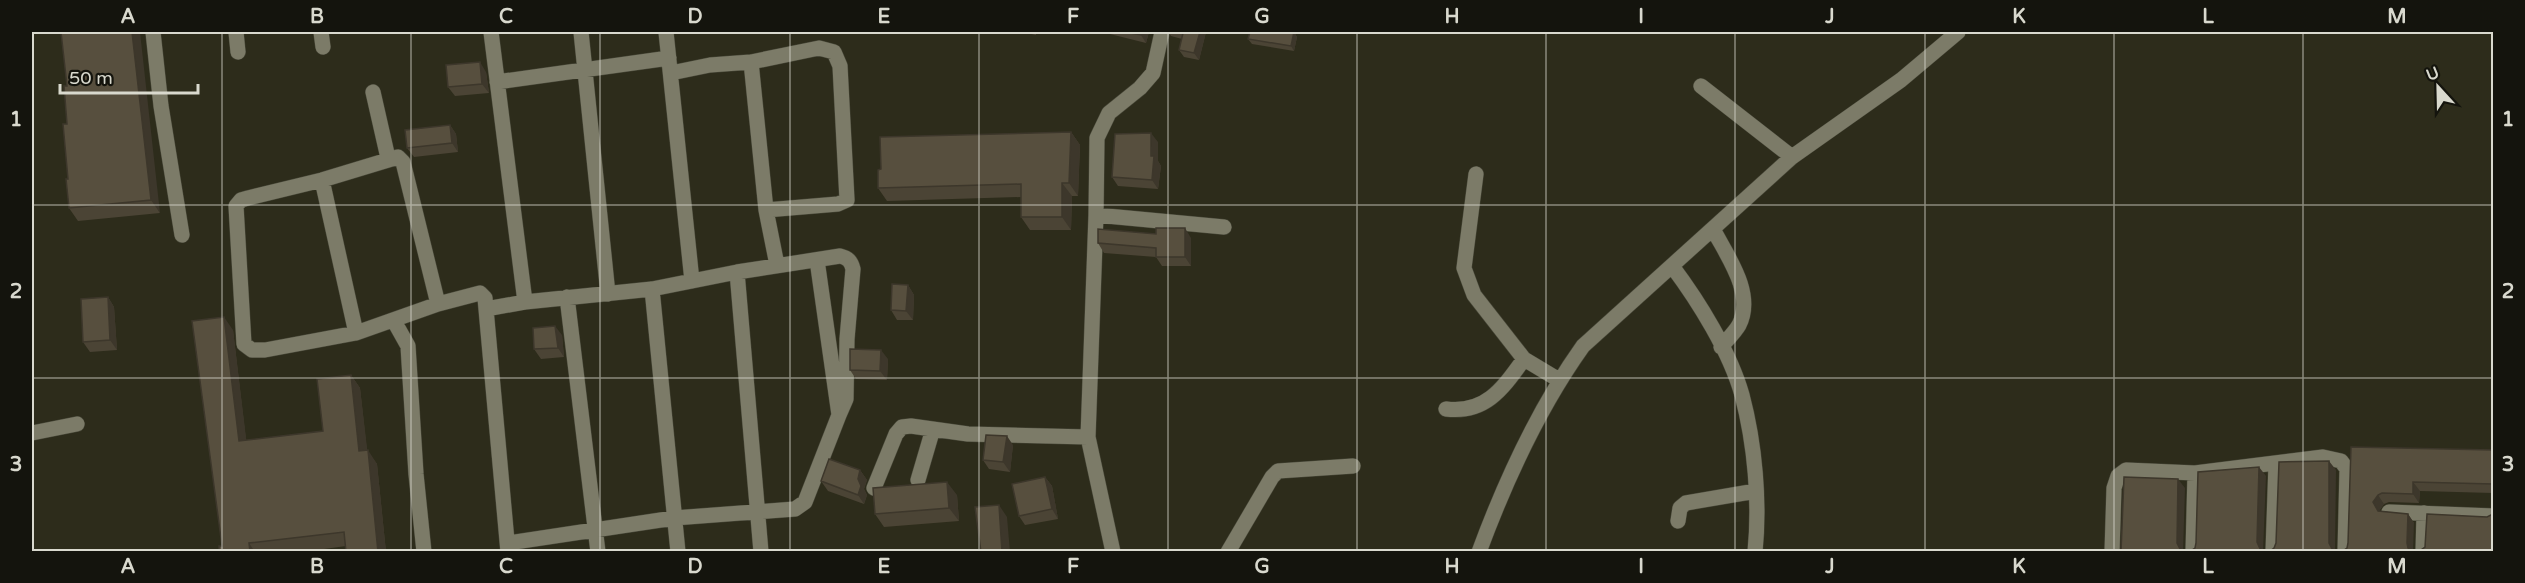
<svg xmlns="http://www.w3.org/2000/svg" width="2525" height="583" font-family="'Varela Round',sans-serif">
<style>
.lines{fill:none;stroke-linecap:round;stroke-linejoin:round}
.minor-casing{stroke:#484839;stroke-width:16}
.minor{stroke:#7c7b68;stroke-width:15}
.wall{fill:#4b4435}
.shaded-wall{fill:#3d372b}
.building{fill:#574f3e;stroke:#3d372b;stroke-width:1.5}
.grid{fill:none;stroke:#d9d9ce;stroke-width:1.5;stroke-opacity:0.55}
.neatline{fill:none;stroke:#d9d9ce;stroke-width:2}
.grid-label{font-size:20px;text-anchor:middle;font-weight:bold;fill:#d9d9ce}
</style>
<rect width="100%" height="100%" fill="#2d2c1b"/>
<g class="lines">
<defs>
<path id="minor" d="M153 32 161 106 182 235
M236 32 238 52
M321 32 323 47
M491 32 525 302 486 309 508 552
M581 32 608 294
M666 32 692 281
M751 62 766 210 777 265
M671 73 710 65 751 62 819 48 834 52 840 66 847 200 838 204 766 210
M497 82 669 58
M1701 86 1792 157
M373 92 388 158
M1476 174 1464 268 1474 295 1524 359 1559 380
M322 180 356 333
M1096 215 1224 227
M1713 229C1727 256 1755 293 1739 325 1735 332 1727 340 1721 347
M1672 266C1699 302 1730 352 1742 395 1755 444 1760 502 1755 552
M737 272 761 552
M652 289 678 552
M567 297 598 552
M525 302 652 289 737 272 840 256C848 258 851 261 853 269L847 339 846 399 839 415 817 260
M438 304 403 162 398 157 322 180 248 198 241 200 236 206 244 344 252 350H265L356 333 438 304 480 293 485 298 486 309
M394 321 408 346 416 474 424 552
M1446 409C1486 414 1503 388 1524 359
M32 433 77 424
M918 480 933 429
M874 488 896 434 902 427 911 426 968 434 1088 437
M2389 512 2494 516
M1678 521 1680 508 1686 503 1756 491
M508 543 674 518 795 509 805 502 839 415
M1113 552 1088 437 1096 215 1097 138 1109 113 1140 88 1153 73 1162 32
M1228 552 1272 477 1278 471 1353 466
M1479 552C1506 479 1538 409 1583 346L1792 157 1901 80 1958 32
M2112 552 2114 488 2118 476 2126 470 2195 473 2323 457 2341 461 2347 469 2345 552
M2193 552 2195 473
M2273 552 2276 463
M2423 552 2424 513"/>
</defs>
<use href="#minor" class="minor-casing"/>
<use href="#minor" class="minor"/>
</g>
<path class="wall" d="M61 32 160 213 78 221 69 208 67 86Z
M1021 32H1036V35Z
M1105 32H1149L1146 43 1106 33Z
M1168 32H1206L1199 60 1184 57 1179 50 1182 39 1171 36Z
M1294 32 1297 37 1294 51 1252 44 1248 39Z
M486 72 489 93 455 96 448 87Z
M450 125 456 134 458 152 414 157 407 148Z
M1071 132 1080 145 1078 196H1072L1071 230H1030L1021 217V197L887 201 878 188Z
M1158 142V161L1161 166 1158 189 1118 186 1112 177Z
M1191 238V266H1162L1156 257 1104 253 1098 243Z
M908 285 914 295 913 320H897L891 310Z
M108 297 114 307 117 350 90 352 83 342Z
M233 330 246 440 323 431 351 375 360 388 367 451 377 464 386 552H346V546L302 552H219L222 546Z
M562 335 564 357 541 359 534 349Z
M888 359 887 380 856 379 850 370Z
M1013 445 1010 472 989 469 983 460Z
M2351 447 2493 450V493L2420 491 2419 503 2389 502 2384 504 2379 511 2408 514 2414 523 2347 548 2348 543Z
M860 470 867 480 864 489 867 495 864 504 828 491 821 481Z
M1045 477 1052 486 1058 519 1025 525 1019 516Z
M957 495 959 521 884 527 875 514Z"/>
<path class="shaded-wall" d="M132 32H140L160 213 151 200Z
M1142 32H1149L1146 43 1141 35Z
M1200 32H1206L1199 60 1194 53Z
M1294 32 1297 37 1294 51 1291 46Z
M480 62 486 72 489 93 482 84Z
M450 125 456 134 458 152 452 143Z
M1071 132 1080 145 1078 196 1069 183Z
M1151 133 1158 142V161L1161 166 1158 189 1152 180Z
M1062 183 1072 196 1071 230 1062 217Z
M1185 228 1191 238V266L1185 257Z
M908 285 914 295 913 320 906 311Z
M108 297 114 307 117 350 110 340Z
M224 317 233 330 248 454 239 441Z
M555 326 562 335 564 357 558 348Z
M881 350 888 359 887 380 880 371Z
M351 375 360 388 369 465 359 451Z
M1007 436 1013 445 1010 472 1003 462Z
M368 450 377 464 386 552H378Z
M2329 461 2336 470 2335 552H2334L2329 543Z
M2259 467 2266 476 2263 552H2262L2257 542Z
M860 470 867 480 864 489 867 495 864 504 858 495V479Z
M1045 477 1052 486 1058 519 1052 509Z
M2178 479 2185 488 2183 552H2182L2177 543Z
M947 482 957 495 959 521 949 508Z
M2413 482 2420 491 2419 503 2413 494Z
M2378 495 2384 504 2379 511H2378L2373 502Z
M999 505 1007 517 1010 552H1002Z
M2408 514 2414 523 2413 552 2408 548 2407 543Z
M249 543 255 552H250Z"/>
<path class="building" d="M61 32H132L151 200 69 208 66 179H68L63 124H67L64 86H67Z
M1125 32H1142L1141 35Z
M1177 32H1200L1194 53 1179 50 1183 33Z
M1250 32H1294L1291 46 1248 39Z
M480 62 482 84 448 87 446 65Z
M450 125 452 143 407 148 405 130Z
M1071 132 1069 183H1062V217H1021V184L878 188V170L881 169 880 137Z
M1151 133V156H1154L1152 180 1112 177 1115 134Z
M1156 228H1185V257H1156V248L1098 243V229L1156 234Z
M892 284 908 285 906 311 891 310Z
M108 297 110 340 83 342 81 299Z
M224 317 239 441 323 431 317 379 351 375 359 451 368 450 378 552H346L344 532 249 543 250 552H219V546H222L192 321Z
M555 326 558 348 534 349 533 328Z
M850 349 881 350 880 371 850 370Z
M986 435 1007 436 1003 462 983 460Z
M2351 447 2493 450V484L2413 482V494L2382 493 2378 495 2373 502 2378 511 2408 514 2407 543 2408 548 2414 552H2341L2347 548 2348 543Z
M829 459 860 470 858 479 861 486 858 495 821 481Z
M2329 461V543L2333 551 2336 552H2269L2274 548 2276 543 2279 462Z
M2259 467 2257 542 2261 551 2264 552H2189L2195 548 2196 543 2198 472Z
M1045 477 1052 509 1019 516 1012 484Z
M2124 477 2178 479 2177 543 2181 551 2184 552H2121Z
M947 482 949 508 875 514 873 488Z
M999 505 1002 552H981L975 507Z
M2427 514 2487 517 2493 514V552H2418L2425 547Z
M64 550 82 551 64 552Z
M115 550 136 552H115Z"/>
<path class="grid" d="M222 32V552M411 32V552M600 32V552M790 32V552M979 32V552M1168 32V552M1357 32V552M1546 32V552M1735 32V552M1925 32V552M2114 32V552M2303 32V552M32 205H2494M32 378H2494"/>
<rect width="2525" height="583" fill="none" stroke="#14140d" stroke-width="66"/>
<g transform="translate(2438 87) rotate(338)" stroke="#14140d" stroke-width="4.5" paint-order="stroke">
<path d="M0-4.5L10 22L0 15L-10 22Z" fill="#d9d9ce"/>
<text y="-9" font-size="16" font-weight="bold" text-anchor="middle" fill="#d9d9ce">U</text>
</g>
<path d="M60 84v9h138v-9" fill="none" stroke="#d9d9ce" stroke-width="3"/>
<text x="69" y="84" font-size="18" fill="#d9d9ce" stroke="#14140d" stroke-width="4.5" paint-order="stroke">50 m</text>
<rect x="33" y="33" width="2459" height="517" class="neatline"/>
<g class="grid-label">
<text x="128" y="23">A</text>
<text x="317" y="23">B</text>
<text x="506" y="23">C</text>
<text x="695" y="23">D</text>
<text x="884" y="23">E</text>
<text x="1073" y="23">F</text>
<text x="1262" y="23">G</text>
<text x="1452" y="23">H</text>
<text x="1641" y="23">I</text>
<text x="1830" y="23">J</text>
<text x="2019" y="23">K</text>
<text x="2208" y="23">L</text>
<text x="2397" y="23">M</text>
<text x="16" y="126">1</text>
<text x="2508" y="126">1</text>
<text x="16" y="298">2</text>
<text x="2508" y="298">2</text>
<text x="16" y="471">3</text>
<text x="2508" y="471">3</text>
<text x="128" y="573">A</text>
<text x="317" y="573">B</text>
<text x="506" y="573">C</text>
<text x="695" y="573">D</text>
<text x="884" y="573">E</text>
<text x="1073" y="573">F</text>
<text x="1262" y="573">G</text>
<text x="1452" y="573">H</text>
<text x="1641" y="573">I</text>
<text x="1830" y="573">J</text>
<text x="2019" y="573">K</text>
<text x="2208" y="573">L</text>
<text x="2397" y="573">M</text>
</g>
</svg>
